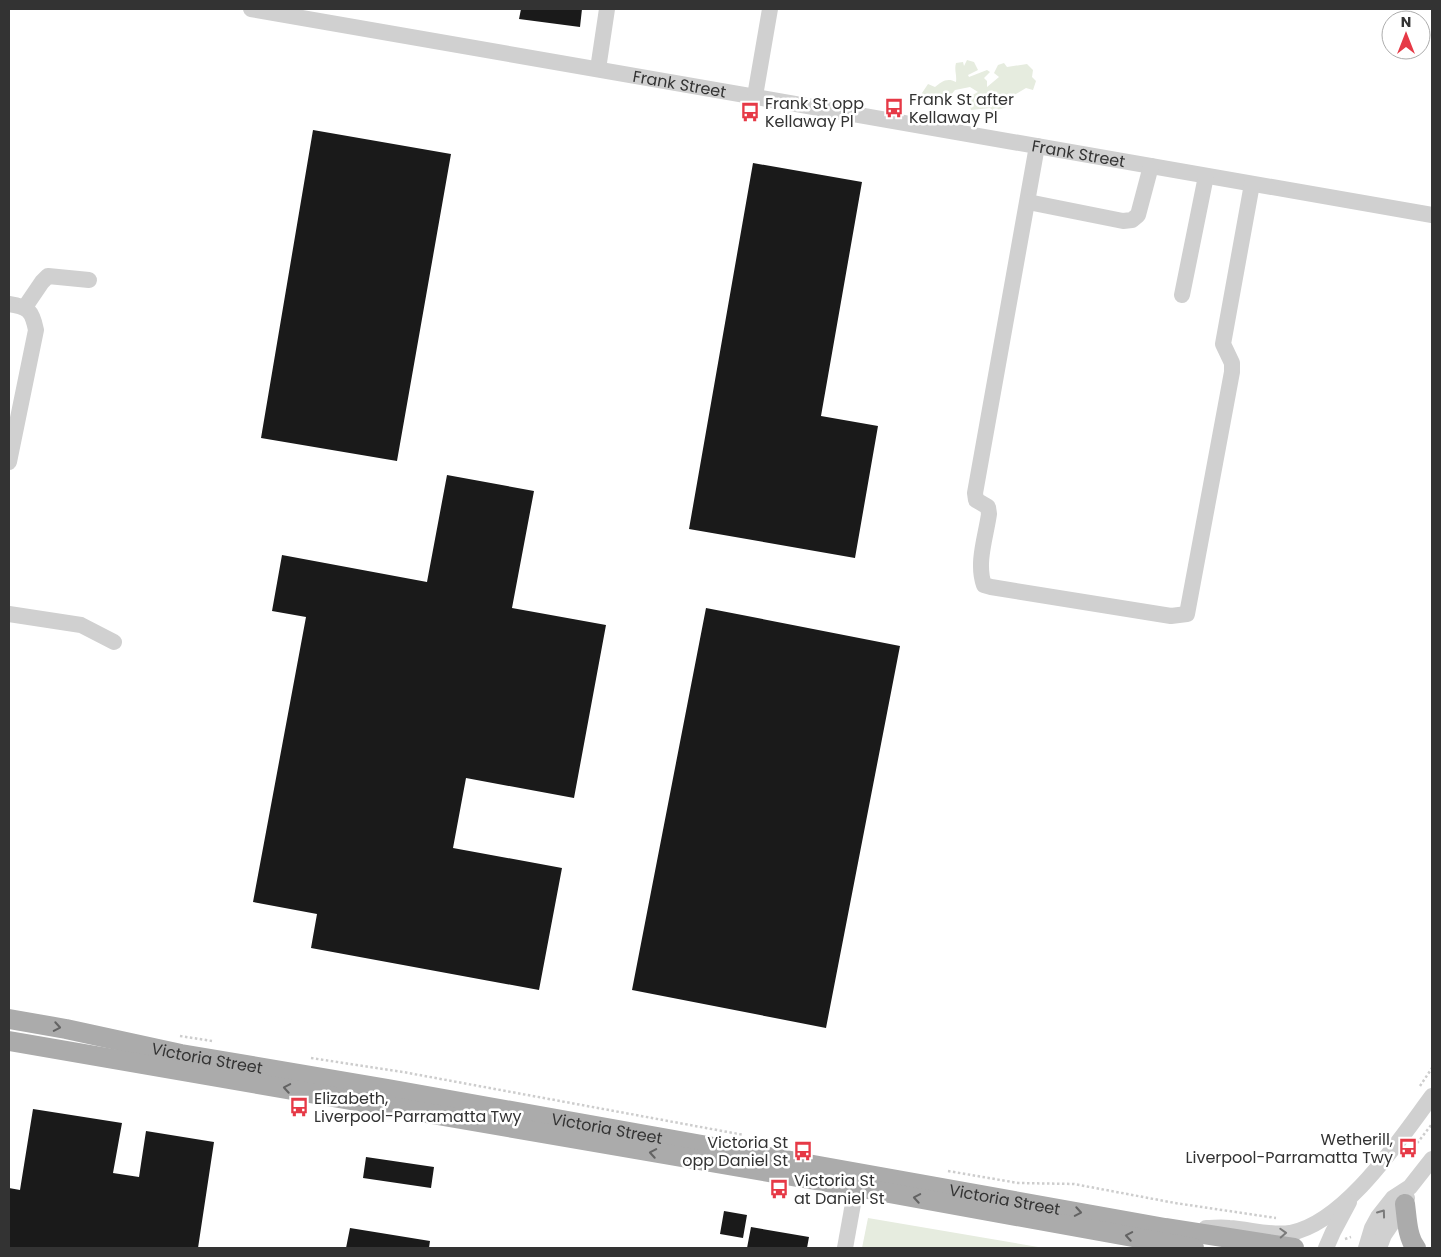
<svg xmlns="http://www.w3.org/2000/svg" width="1441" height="1257" font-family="Poppins,sans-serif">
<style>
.green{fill:#e6ecdf}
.building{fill:#1a1a1a}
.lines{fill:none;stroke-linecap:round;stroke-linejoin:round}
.path{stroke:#cdcdcd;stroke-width:2.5;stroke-dasharray:2.5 2.5;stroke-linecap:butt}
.minor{stroke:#d0d0d0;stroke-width:16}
.major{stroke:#ababab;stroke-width:20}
.oneway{stroke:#636363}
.oneway2{stroke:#7a7a7a}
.labels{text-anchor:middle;stroke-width:5;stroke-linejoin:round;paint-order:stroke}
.street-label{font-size:16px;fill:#333;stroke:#fff}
.poi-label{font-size:16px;fill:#333;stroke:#fff;text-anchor:start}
</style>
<rect width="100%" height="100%" fill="#fff"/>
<path class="green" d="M967 60 974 62 978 70 968 75 969 77 987 70 990 72 984 78 987 81V87L999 77 994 73 998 65 1004 63 1007 67 1027 64 1033 70 1032 77 1036 81 1033 90 1026 88 1004 101 1006 107 994 111 990 108 971 110 967 98 978 92 970 87 955 90 950 96 923 99 922 93 928 84 935 87C941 82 947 77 956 82 957 75 954 70 956 63L963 62 964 66Z
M868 1218 1044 1248H862Z"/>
<path class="building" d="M521 9H582L580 27 519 19Z
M313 130 451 154 397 461 261 438Z
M753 163 862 182 821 416 878 426 855 558 689 529Z
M447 475 534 491 512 608 606 625 574 798 466 778 453 848 562 868 539 990 311 948 317 914 253 902 306 617 272 611 282 555 427 582Z
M706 608 900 646 826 1028 632 990Z
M33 1109 122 1123 113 1173 139 1177 146 1131 214 1142 198 1248H9V1188L20 1190Z
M366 1157 434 1167 431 1188 363 1178Z
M724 1211 747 1215 743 1238 720 1234Z
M751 1227 809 1237 807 1248H747Z
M350 1228 430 1241 429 1248H346Z"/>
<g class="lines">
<path class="path" d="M180 1036 212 1041
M311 1058 403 1072 744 1135
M1420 1086 1432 1068
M1411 1151 1432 1124
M948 1171 1018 1183 1074 1184 1175 1203 1276 1218
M1345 1239 1351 1237"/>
<g class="minor">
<path id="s1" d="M251 9 1432 215"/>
<path d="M598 69 607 9"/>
<path d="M755 96 770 9"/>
<path d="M1037 146 975 493 976 500 988 507 989 514C986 536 976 563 984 585L991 587 1171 616 1187 614 1232 372V363L1223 344 1252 184"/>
<path d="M1028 202 1123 221 1132 220 1138 215 1151 166"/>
<path d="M1182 295 1206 176"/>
<path d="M9 304C28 307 32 310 36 330L9 462"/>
<path d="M25 307 42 282 48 276 89 280"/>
<path d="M9 614 81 625 114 642"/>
<path d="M1206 1228C1214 1228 1222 1227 1229 1228 1249 1229 1270 1236 1290 1233 1345 1223 1400 1139 1432 1096"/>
<path d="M845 1248 856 1187"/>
<path d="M1326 1248 1333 1232 1349 1202"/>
<path d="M1366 1248 1372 1228 1378 1217 1393 1198 1410 1187 1432 1159"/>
<path d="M1379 1248 1384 1235 1405 1204 1407 1198"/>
</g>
<g class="major">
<path id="s2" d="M9 1019 66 1029 181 1054 388 1089 1165 1228 1294 1248"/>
<path d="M9 1041 856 1187 1194 1248"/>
<path d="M1405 1204C1407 1218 1407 1237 1416 1248"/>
</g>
</g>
<defs><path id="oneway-chevron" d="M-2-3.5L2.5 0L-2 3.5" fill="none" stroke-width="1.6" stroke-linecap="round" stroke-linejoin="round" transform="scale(1.25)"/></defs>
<g class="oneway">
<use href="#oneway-chevron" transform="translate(57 1027) rotate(10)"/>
<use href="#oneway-chevron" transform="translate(287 1088) rotate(-170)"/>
<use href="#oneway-chevron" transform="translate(653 1153) rotate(-170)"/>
<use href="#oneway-chevron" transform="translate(917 1198) rotate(-170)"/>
<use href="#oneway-chevron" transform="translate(1078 1212) rotate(10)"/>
<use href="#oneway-chevron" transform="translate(1129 1236) rotate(-170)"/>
</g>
<g class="oneway2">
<use href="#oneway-chevron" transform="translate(1382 1213) rotate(-54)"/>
<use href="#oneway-chevron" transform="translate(1283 1233) rotate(-3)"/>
</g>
<defs>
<symbol id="bus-bare" viewBox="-9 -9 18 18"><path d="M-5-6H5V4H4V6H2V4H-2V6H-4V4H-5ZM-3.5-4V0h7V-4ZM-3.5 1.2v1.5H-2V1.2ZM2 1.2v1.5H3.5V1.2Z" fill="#e63946" stroke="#fff" stroke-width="2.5" paint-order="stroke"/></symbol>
</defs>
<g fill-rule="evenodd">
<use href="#bus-bare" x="880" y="94" width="28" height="28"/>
<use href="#bus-bare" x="736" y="98" width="28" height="28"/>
<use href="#bus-bare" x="285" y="1093" width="28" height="28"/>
<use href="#bus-bare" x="1394" y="1134" width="28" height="28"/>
<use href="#bus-bare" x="789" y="1137" width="28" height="28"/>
<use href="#bus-bare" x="765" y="1175" width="28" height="28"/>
</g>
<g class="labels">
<g class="street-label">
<text dy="6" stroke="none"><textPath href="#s1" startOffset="435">Frank Street</textPath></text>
<text dy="6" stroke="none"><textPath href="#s1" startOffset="840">Frank Street</textPath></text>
<text dy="6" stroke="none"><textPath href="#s2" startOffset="202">Victoria Street</textPath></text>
<text dy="6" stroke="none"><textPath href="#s2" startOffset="608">Victoria Street</textPath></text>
<text dy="6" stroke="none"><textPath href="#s2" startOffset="1012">Victoria Street</textPath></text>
</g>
<g class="poi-label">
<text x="909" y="105">Frank St after<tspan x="909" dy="18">Kellaway Pl</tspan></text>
<text x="765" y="109">Frank St opp<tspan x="765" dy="18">Kellaway Pl</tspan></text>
<text x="314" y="1104">Elizabeth,<tspan x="314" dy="18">Liverpool-Parramatta Twy</tspan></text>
<text x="1393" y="1145" text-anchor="end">Wetherill,<tspan x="1393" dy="18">Liverpool-Parramatta Twy</tspan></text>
<text x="788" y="1148" text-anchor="end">Victoria St<tspan x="788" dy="18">opp Daniel St</tspan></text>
<text x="794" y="1186">Victoria St<tspan x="794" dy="18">at Daniel St</tspan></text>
</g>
</g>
<rect width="1441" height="1257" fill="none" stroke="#333333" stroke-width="20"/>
<g transform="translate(1406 35)"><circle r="24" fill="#ffffff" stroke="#adadad"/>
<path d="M0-4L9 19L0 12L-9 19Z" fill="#e63946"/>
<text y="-8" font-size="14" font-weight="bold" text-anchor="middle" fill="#333333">N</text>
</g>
</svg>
